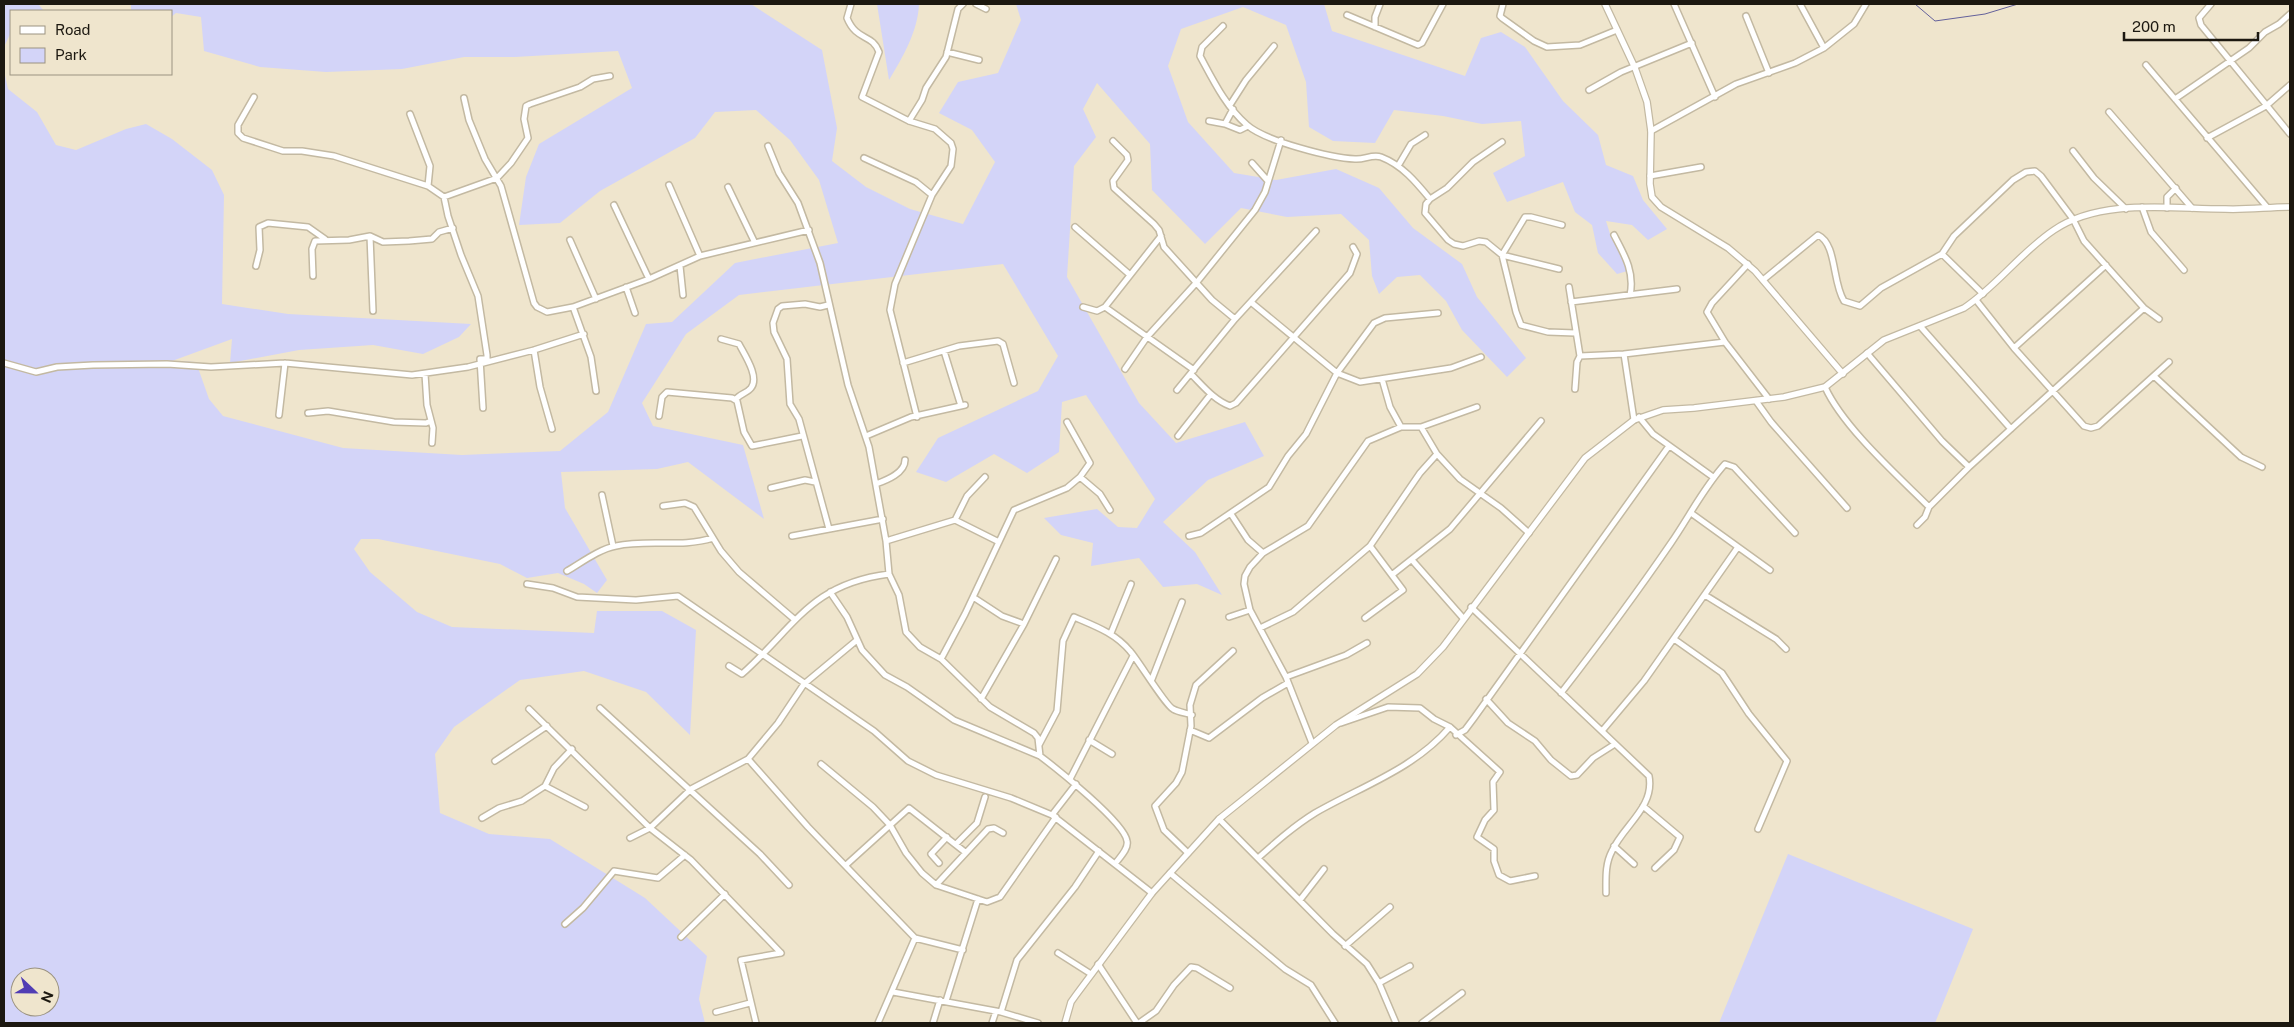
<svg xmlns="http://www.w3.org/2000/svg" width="2294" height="1027" font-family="'Public Sans',sans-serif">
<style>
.green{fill:#d3d4f8;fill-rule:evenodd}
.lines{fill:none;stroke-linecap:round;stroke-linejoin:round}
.stream{stroke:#64619b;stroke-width:1}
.minor-casing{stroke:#c3b9a2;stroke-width:8}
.tertiary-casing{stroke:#c3b9a2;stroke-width:8}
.minor{stroke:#fff;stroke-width:5}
.tertiary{stroke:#fff;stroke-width:5.5}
</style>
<rect width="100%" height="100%" fill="#efe5cd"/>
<path class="green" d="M4 4 39 5 44 11H11V32L4 47Z
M131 4H751L822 50 837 128 832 161 866 187 910 209 963 224 995 162 972 130 939 113 958 82 998 73 1021 20 1016 4H1324L1332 31 1465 76 1481 38 1501 32 1525 47 1563 101 1598 135 1606 165 1633 176 1643 200 1667 229 1648 240 1632 225 1606 221 1611 237 1631 270 1617 274 1598 253 1592 225 1575 212 1563 182 1507 202 1493 173 1525 156 1521 121 1482 124 1443 116 1394 110 1375 143 1333 141 1309 127 1306 82 1286 25 1243 7 1181 29 1168 66 1188 122 1234 173 1276 180 1336 169 1379 188 1413 228 1462 264 1477 297 1526 358 1507 377 1462 330 1446 301 1420 275 1397 277 1379 294 1372 276 1369 240 1341 214 1287 217 1241 208 1205 244 1152 190 1150 144 1097 83 1083 109 1096 137 1074 166 1067 277 1139 403 1176 443 1245 422 1264 456 1208 480 1163 522 1195 552 1222 595 1197 584 1163 587 1139 558 1091 566 1093 543 1061 535 1044 518 1097 509 1118 527 1137 528 1155 499 1086 395 1062 402 1059 452 1027 473 994 454 946 482 916 472 938 438 1038 391 1058 356 1003 264 739 295 686 334 642 403 653 426 743 445 764 519 688 462 657 469 561 472 565 508 607 580 597 593 584 584 558 573 527 578 500 564 378 539H361L354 549 370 572 417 612 452 627 594 633 597 611H662L696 630 690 735 646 692 584 671 520 680 454 727 435 754 440 813 489 834 550 839 645 898 707 956 699 999 705 1023H4V71L8 89 37 112 56 145 76 150 126 129 146 124 172 139 212 170 224 195 222 304 288 314 471 324 459 337 423 354 373 345 299 350 230 363 232 339 172 361 196 362 209 399 223 416 343 448 462 455 560 451 608 412 646 324 672 322 735 263 838 243 819 180 790 140 756 110 715 112 695 138 600 191 560 223 519 225 526 177 539 144 632 88 618 51 515 57H464L402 69 326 72 260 67 204 51 201 17 176 13 171 17V11H131ZM20 977H50V1007H20Z
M877 4H919C918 31 903 57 889 80Z
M1788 854 1973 929 1935 1023H1719Z"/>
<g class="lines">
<path class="stream" d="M1915 4 1935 21 1985 14 2018 4"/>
<defs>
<path id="minor" d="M851 4 847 18C857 42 872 33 879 52L862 97 909 121 935 129 951 143 953 149 951 166 932 195 895 284 890 310 917 417
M976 4 986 9
M1503 4 1500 16 1502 18 1534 41 1547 47 1580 45 1617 30
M1674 4 1715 97
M1800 4 1824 48
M2211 4 2199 18 2201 25 2290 134
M1347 15 1418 45 1422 43 1443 4
M1746 16 1769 73
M1223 26 1202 47 1200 56C1213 80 1226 107 1247 125 1265 141 1331 158 1355 159 1364 160 1372 154 1381 157 1402 165 1416 182 1430 199
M1375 27V17L1380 4
M947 52 979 60
M2146 65 2267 207
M1589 90 1621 72 1692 43
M254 97 238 125V133L243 138 283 151H302L334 156 428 186 444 197 448 216 461 255 478 296 487 355V359H480L483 408
M464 98 469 120 485 159 501 186 534 303 537 307 547 312 573 307 649 279 700 256 809 230
M2175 99 2249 48 2265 32 2279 24 2290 14
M1230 105 1246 80 1274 46
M2109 112 2192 208
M410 114 430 166 428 186
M909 121 922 100 926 88 946 57 958 9 963 4
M1209 121 1225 124 1233 109
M1225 124 1240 130 1248 126
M1651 131 1736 84 1795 63 1824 48 1854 24 1866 4
M2207 138 2266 106 2290 85
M1113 141 1127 155 1128 160 1113 181 1114 188 1154 224 1159 230 1164 247 1212 300 1235 319
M1502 142 1473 162 1447 188 1430 199 1426 204 1425 213 1448 240 1454 244 1463 246 1479 241 1486 242 1502 255 1559 269
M768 146 779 173 798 203 820 263 848 385 869 447 886 541 889 574 899 595 906 632 920 647 941 659 990 707 1034 733 1038 738 1040 756C1056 768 1125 823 1127 841 1129 849 1119 858 1115 864
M2073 151 2094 178 2126 209
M864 158 916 182 932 195
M1252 163 1268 181
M1398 166 1411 144 1425 135
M1650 176 1701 167
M669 185 700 256
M728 187 754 241
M444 197 497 178 511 163 528 138 524 119 526 106 530 104 580 87 593 79 610 76
M614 205 649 279
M2142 207 2151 232 2184 270
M2167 208V197L2176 188
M1562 225 1531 217H1525L1502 255 1516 312 1521 325 1548 332 1575 333
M1075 227 1129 274
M1614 235C1624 254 1635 272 1630 295
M370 236 373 311
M1161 236 1105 307 1194 370
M570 240 596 299
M1942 254 1983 294
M1748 264 1712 303 1707 312 1725 342 1769 399
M256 266 260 250 259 227 268 223 308 227 325 239
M680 266 683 295
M313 276 312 249 315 241 349 240 370 236 383 242 409 241 432 239 439 232 453 228
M1763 280 1818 235C1837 244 1832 282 1844 301L1860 306 1881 288 1942 254 1954 236 2013 180 2026 172 2035 171 2041 176 2073 219 2084 241 2144 308 2159 319
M626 287 635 313
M1569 287 1580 356 1577 362 1575 389
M1976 300 2014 348 2106 265
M1571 302 1677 289
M1252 303 1337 373 1360 382 1451 368 1481 357
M828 305 820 307 805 304 782 306 778 309 773 323 774 332 787 359 790 404 799 419 829 529
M573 307 591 357 596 391
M1083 307 1097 311 1105 307
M1920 326 2011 429
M721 339 739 344C744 354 760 377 751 388 747 393 740 394 736 399
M2014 348 2084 426 2091 428 2098 426 2169 362
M534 350 540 387 552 429
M944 351 961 406
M1867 353 1942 441 1969 467
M1624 354 1634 420
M1580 356 1624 354 1725 342
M4 363 36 372 57 367 93 365 167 364 211 367 285 363 412 375 468 367 534 350 584 334
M903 363 959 346 998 341 1003 344 1014 383
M1125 369 1147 337 1197 282 1255 210 1265 192 1281 140
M425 374 427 405 433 428 432 443
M1191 374C1203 386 1214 400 1230 406L1236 403 1350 273 1357 254 1353 247
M2155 377 2241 457 2262 467
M1382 379 1390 407 1401 427
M1825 387C1843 427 1897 475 1929 507
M1177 390 1235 319 1316 231
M1756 401 1771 422 1847 508
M308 413 328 411 394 422 426 423 431 421
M279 415 285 363
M659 416 662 397 667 392 732 398 737 401 744 432 752 446 802 436
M1639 417 1653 434 1713 477
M1421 427 1437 454 1460 479 1501 508 1529 533
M866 436 911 417 965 405
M1178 436 1211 394
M1080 477 1100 494 1110 510
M876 484C887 480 905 473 905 460
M771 488 805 480 815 482
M602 495 613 546
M663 506 685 503 694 507 721 551 739 572 794 619
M1691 513 1770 570
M1231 514 1248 540 1263 553
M955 520 967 496 985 477
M1917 525 1925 517 1929 507 1969 467 2144 308
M792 536 883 519
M1189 536 1201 533 1269 487 1288 456 1306 434 1337 373 1374 323 1385 318 1438 313
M886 541 955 520 999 542
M1412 560 1463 618
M567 571C581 563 599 549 616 546 648 539 681 548 713 538
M1393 574 1450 529 1541 421
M527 584 553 588 577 597 636 600 678 596 874 731 908 761 936 775 1011 798 1052 815 1152 893
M830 592 847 617 862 650 885 675 907 687 954 720 1040 756
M1705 595 1776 639 1786 649
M973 597 1002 616 1024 624
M1471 607 1649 776C1655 807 1623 826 1612 851 1605 864 1606 878 1606 893
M1229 617 1250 610
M1365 618 1403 590 1370 546
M1260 628 1293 612 1370 546 1420 473 1437 454
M1111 633 1131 584
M1674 639 1722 673 1749 714 1787 761 1758 829
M941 659 965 614 1014 510 1067 488 1080 477 1090 463 1067 422
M729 666 742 674C795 627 810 584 889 574
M1286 677 1346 655 1367 643
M1152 679 1182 602
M1561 693C1599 644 1636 594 1671 543 1689 517 1704 487 1725 464L1734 467 1795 533
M981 699 1024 624 1056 559
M1486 699 1508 723 1535 741 1551 760 1571 776 1577 775 1593 758 1615 744
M600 708 760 854 789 885
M529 709 650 828 691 860 781 953
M1341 723 1388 707 1420 708 1434 719 1450 727 1500 772 1493 782 1494 810 1485 820 1477 837 1494 849V861L1499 875 1510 881 1535 876
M1190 730 1209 738 1262 698 1288 683
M1602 731 1644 681 1738 547
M1456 735 1465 730 1474 718 1669 446
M1089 740 1112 754
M1312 743 1286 677 1250 610 1244 584 1245 576 1250 567 1263 553 1308 526 1368 441 1401 427H1421L1477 407
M1039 745 1057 711 1063 641 1074 617C1095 626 1115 633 1130 651 1138 660 1166 706 1173 709 1178 712 1186 713 1192 715
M748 759 808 827 915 938 963 950
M495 761 547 726
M821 764 873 807 890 825 906 853 922 873 936 885 987 902 1000 897 1056 817
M1070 779 1133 656
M545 786 585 807
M1643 806 1680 837 1674 850 1655 868
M1052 815 1076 784
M482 818 499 808 522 801 545 786 554 768 572 749
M1219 819 1333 934 1367 964 1379 983 1396 1023
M630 838 650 828 691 789 748 759 778 723 804 684 857 640
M956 844 977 823 985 797
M1614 846 1634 864
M1188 853 1164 830 1155 806 1176 783 1182 772 1191 726 1190 705 1196 685 1233 651
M1258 858C1276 842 1294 826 1315 813 1362 786 1414 769 1450 727
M939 863 931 854 947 837
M846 865 909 808 965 852
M1170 873 1285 969 1311 985 1335 1023
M936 885 988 829 994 828 1003 833
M1300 900 1324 869
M565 924 583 908 614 871 658 878 685 855
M681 937 725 894
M1345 946 1390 907
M1058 953 1091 974
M1098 964 1137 1023
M1379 983 1410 966
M893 992 1001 1012 1038 1023
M946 1001 978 899
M716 1012 750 1003
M1001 1012 1017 960 1075 887 1099 851
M756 1023 741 960 781 953
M878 1023 915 938
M933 1023 940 1000
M992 1023 996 1011
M1139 1023 1156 1011 1174 985 1191 967 1197 968 1230 988
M1422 1023 1462 993"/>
<path id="tertiary" d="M1605 4 1635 68 1647 102 1651 131 1650 184 1652 197 1661 207 1728 248 1755 271 1843 374
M1065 1023 1071 1002 1076 995 1152 893 1219 819 1336 725 1417 674 1443 647 1585 458 1634 420 1663 410 1694 408 1784 397 1825 387 1884 340 1964 308C1997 286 2021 252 2054 230 2101 198 2171 209 2225 209 2247 210 2269 207 2290 207"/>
</defs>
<use href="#minor" class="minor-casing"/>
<use href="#tertiary" class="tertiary-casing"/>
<use href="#minor" class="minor"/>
<use href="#tertiary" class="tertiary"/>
</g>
<rect width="2294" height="1027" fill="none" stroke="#1c1810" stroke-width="10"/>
<rect x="10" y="10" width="162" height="65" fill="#efe5cd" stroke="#9b9381"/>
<rect x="20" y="26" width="25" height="8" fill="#ffffff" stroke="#9b9381"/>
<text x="55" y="35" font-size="15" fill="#1c1810">Road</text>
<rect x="20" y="48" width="25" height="15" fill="#d3d4f8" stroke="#9b9381"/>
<text x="55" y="60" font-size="15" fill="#1c1810">Park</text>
<g transform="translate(35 992) rotate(112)"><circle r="24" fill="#efe5cd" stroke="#9b9381"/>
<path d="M0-4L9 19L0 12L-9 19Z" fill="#503db4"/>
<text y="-8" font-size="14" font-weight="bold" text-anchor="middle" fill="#1c1810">N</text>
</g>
<path d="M2124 32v8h134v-8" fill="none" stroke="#1c1810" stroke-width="2.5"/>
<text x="2132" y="32" font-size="15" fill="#1c1810" stroke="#efe5cd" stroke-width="4" paint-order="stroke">200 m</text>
</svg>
